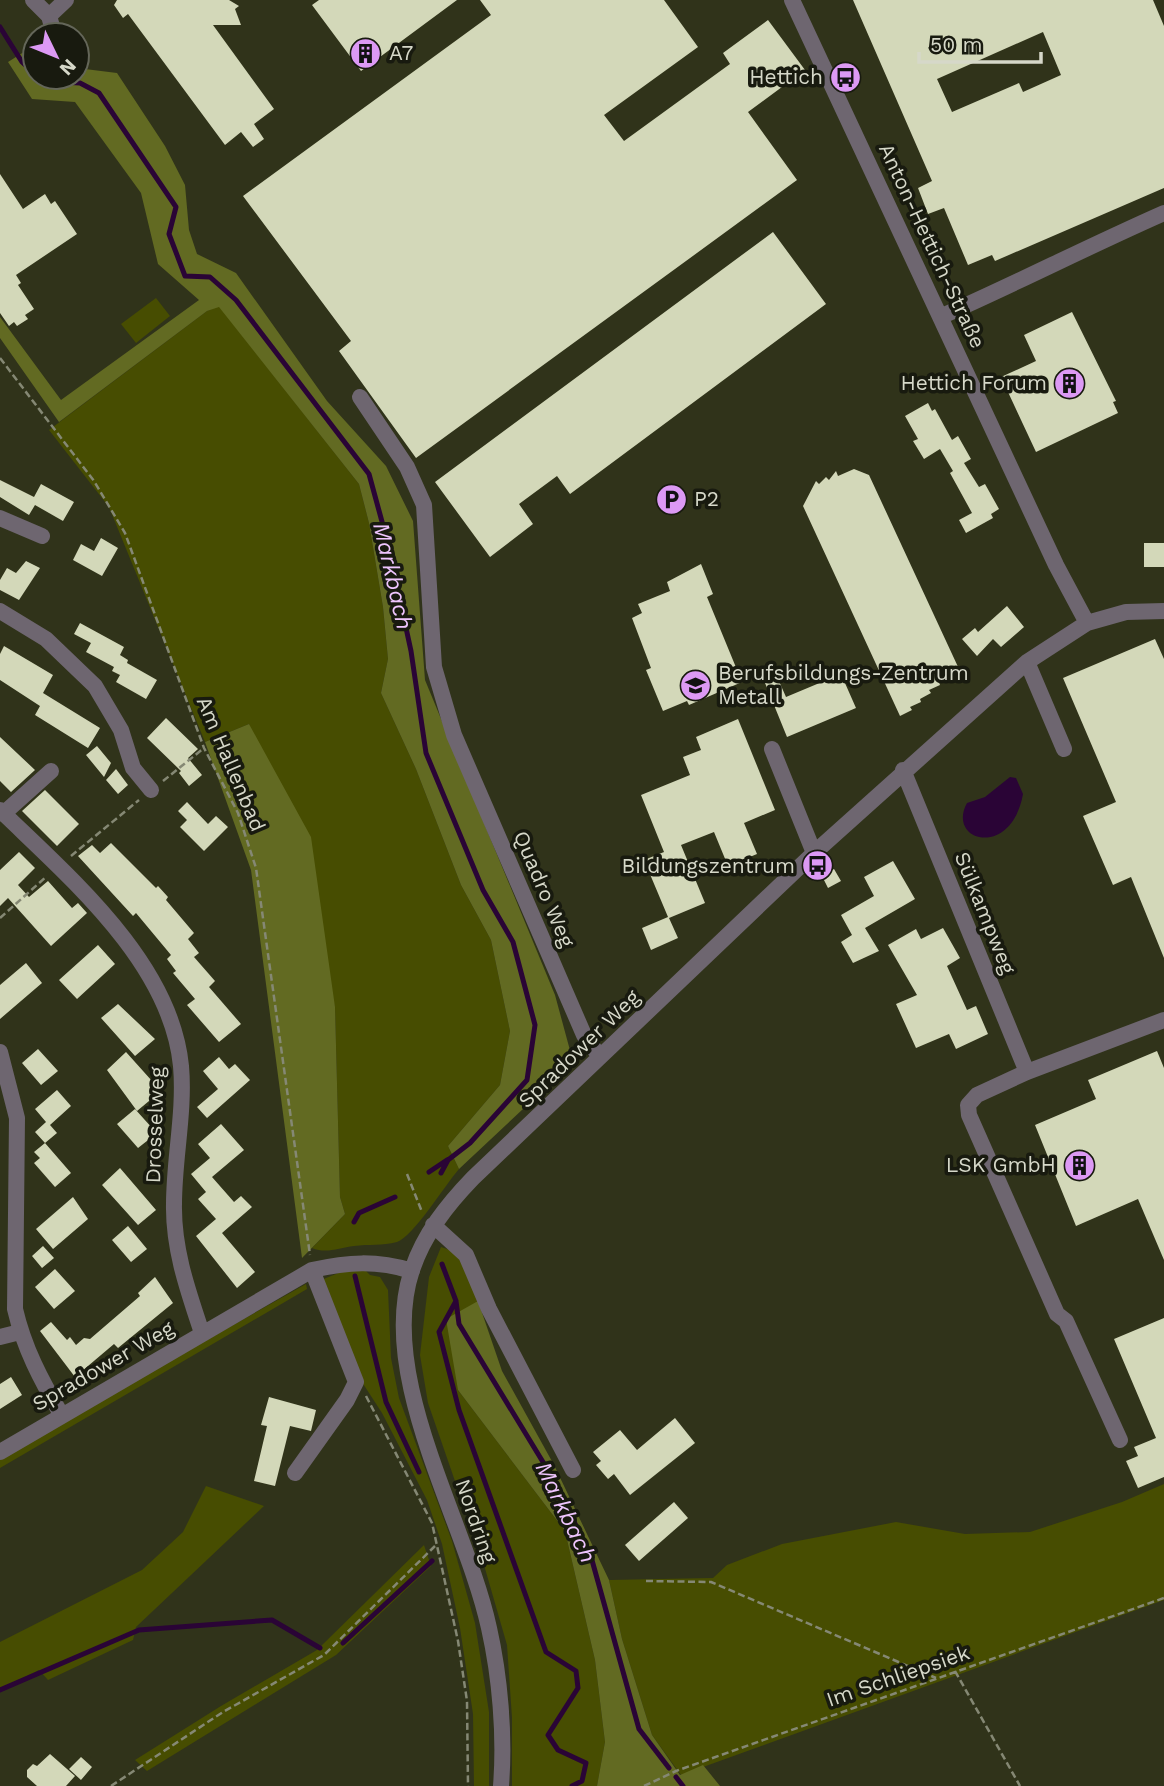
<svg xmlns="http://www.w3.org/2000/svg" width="1164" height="1786" font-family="'Work Sans',sans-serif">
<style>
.green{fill:#474d01}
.forest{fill:#626a22}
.water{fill:#2a0436}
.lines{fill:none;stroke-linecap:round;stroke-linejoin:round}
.stream{stroke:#2a0436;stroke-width:5}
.building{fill:#d3d8b9;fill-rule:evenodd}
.path{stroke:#858874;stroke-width:2.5;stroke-dasharray:7 3.5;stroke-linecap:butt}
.minor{stroke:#6e6670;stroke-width:16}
.labels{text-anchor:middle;stroke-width:7;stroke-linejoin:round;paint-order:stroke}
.poi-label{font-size:21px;fill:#d6d8c9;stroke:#181a0f;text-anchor:end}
.street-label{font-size:21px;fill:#d6d8c9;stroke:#181a0f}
.water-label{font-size:23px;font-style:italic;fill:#efc5fe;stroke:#181a0f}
</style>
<rect width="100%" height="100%" fill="#30331a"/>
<path class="green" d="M156 298 170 316 136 343 121 324Z
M219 306 359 484 369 523 383 607 388 659 381 693 416 769 461 885 491 940 510 1031 500 1085 448 1146 459 1169C445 1185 413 1237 397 1242 382 1246 369 1244 354 1246 339 1248 326 1254 312 1248L345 1214 340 1197 335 1007 249 724 205 742 109 507 49 430 207 311Z
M441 1247 456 1252 464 1263 478 1301 458 1390 565 1531 595 1660 605 1742 597 1786H512V1718L507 1645 484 1565 428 1403 420 1355 429 1277Z
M364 1269 370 1275 380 1277 388 1290 391 1358 399 1398 452 1541 475 1623 489 1712V1786H474L473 1714 460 1628 442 1544 427 1500 382 1413 358 1376 321 1280 341 1272Z
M306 1284 307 1289 0 1468V1460L59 1423Z
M1164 1484V1600L681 1775 652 1735 622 1639 609 1580 713 1578 727 1565 782 1544 896 1522 965 1534 1030 1532 1122 1502Z
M206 1486 264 1506 136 1627 133 1640 48 1680 39 1670 0 1689V1642L142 1570 183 1532Z
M424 1545 431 1566 336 1655 147 1771 135 1760 221 1706 317 1650Z"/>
<path class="forest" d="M35 45V77H77V68L117 73 165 146 185 185 189 230 197 254 236 273 327 401 386 466 413 521 425 680 555 995 571 1054 538 1095 459 1169 448 1146 500 1085 510 1031 491 940 461 885 416 769 381 693 388 659 383 607 369 523 359 484 219 307 207 311 59 422 0 338V317L61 400 199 300 158 264 141 193 75 102 32 99 8 62Z
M249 724 311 837 335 1007 340 1197 345 1214 302 1258 251 870 205 742Z
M478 1301 502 1371 554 1465 609 1580 622 1639 652 1735 680 1775 703 1765 720 1786H597L605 1742 595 1660 565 1531 458 1390 446 1319Z"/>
<path class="water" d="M1010 777 1016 778 1023 794C1011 860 946 841 967 803L985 797Z"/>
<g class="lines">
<path class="stream" d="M0 27 22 62 35 74
M39 77 43 81 80 83 99 93 176 207 169 234 185 276 210 277 236 300 369 474 387 540 411 651 426 753 483 890 513 942 535 1025 527 1080 470 1143 448 1160 441 1173
M429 1172 447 1160
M354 1222 359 1213 395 1197
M442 1264 456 1301 459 1324 546 1467 590 1553 639 1729 669 1768
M355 1276 386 1402 419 1472
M456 1301 439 1332 459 1410 546 1652 576 1671 578 1688 548 1735 558 1750 586 1763 582 1781 572 1786
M343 1643 432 1561
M0 1690 139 1630 272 1620 320 1648
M676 1777 683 1786"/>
</g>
<path class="building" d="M117 0H229L239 6 235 9 241 25H213L274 109 254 124 264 139 253 147 241 132 225 145 128 14 123 18 114 5Z
M319 0H457L361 71 312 5Z
M480 0H664L698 47 604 115 624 141 730 64 723 53 768 20 805 70 748 112 797 180 416 458 339 351 351 341 243 196 491 15Z
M853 0H1153L1164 26V188L995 261 992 255 968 265 944 208 928 214 918 188 932 181ZM1043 32 1061 75 1023 92 1019 83 952 112 937 79Z
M0 174 23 209 45 194 51 204 55 201 77 234 16 275 21 283 18 285 34 309 25 315 28 319 17 326 14 322 9 326 0 313Z
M773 232 826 304 570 494 557 476 519 504 533 524 490 557 435 482Z
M1072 312 1116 401 1113 402 1118 413 1036 452 1001 377 1036 361 1024 335Z
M928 403 932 411 935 409 952 440 958 436 971 459 964 463 979 487 985 484 999 509 991 514 993 518 966 533 959 520 972 513 950 473 953 471 940 449 924 459 913 441 918 439 905 416Z
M854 469 869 475 959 669 939 682 940 685 929 690 931 693 920 699 921 702 910 707 912 710 900 716 803 506 816 481 819 484 826 477 829 480 836 471 838 476Z
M0 480 34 497 41 484 74 502 63 521 35 505 29 515 0 497Z
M101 538 118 548 102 576 73 560 81 544 94 551Z
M1144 543H1164V567H1144Z
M26 561 40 568 19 600 0 590V580L7 568 16 573Z
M701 564 713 594 707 597 742 682 689 705 687 701 663 711 646 670 651 668 632 618 642 613 638 604 670 591 667 582Z
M1007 606 1024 627 1001 647 993 639 977 656 962 639 975 628 978 632Z
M80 623 124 647 120 655 128 660 127 663 157 680 146 699 116 682 120 675 112 671 114 667 86 652 91 643 74 634Z
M1155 639 1164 659V958L1131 877 1113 885 1083 816 1116 802 1063 678Z
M4 646 53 675 43 693 100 728 88 748 35 715 40 706 0 680V654Z
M775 672 786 697 841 674 856 708 787 737 763 678Z
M166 718 198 749 188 758 202 775 189 786 179 773 181 771 147 738Z
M738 719 775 810 744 823 757 854 728 866 714 832 681 845 705 903 669 918 678 938 651 950 642 928 668 917 644 860 664 852 641 795 690 775 683 757 701 750 696 737Z
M0 737 35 770 11 792 0 781Z
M97 746 111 763 104 777 86 755Z
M116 769 128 785 118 794 106 780Z
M45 790 79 824 57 846 22 811Z
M187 802 208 824 216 816 228 827 204 851 180 827 187 820 178 811Z
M111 843 156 888 158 886 168 897 166 900 194 933 188 939 199 953 194 957 215 981 209 987 241 1024 219 1042 187 1005 195 999 173 973 176 971 167 959 171 955 136 913 133 916 78 856 92 845 100 853Z
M19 852 35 868 18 885 29 897 48 881 72 908 78 903 87 913 51 946 8 898 0 906V870Z
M893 861 915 899 865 928 879 951 853 963 841 942 852 935 841 915 874 896 864 877Z
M834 869 841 881 828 888 822 876Z
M943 928 960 958 947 966 967 1010 976 1006 988 1034 956 1049 949 1034 916 1048 896 1004 917 995 888 945 916 929 921 939Z
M98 945 115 964 77 999 59 980Z
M26 963 42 983 0 1019V985Z
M118 1004 155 1039 135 1056 101 1018Z
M38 1049 58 1071 41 1085 22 1063Z
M1157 1051 1164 1068V1260L1138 1199 1076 1226 1035 1125 1096 1099 1088 1080Z
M126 1052 161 1091 137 1111 107 1070Z
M219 1057 229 1069 235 1064 250 1080 207 1118 197 1107 218 1089 203 1071Z
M57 1090 71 1106 50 1125 57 1133 45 1143 71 1173 55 1187 34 1163 40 1158 34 1152 45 1143 35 1132 46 1122 35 1109Z
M135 1109 153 1129 149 1132 152 1137 138 1148 117 1124Z
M221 1124 244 1150 212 1177 234 1202 241 1196 252 1207 222 1233 255 1272 237 1288 196 1236 216 1219 198 1199 206 1192 191 1174 210 1158 198 1144Z
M120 1168 156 1210 138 1225 102 1185Z
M73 1197 88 1219 53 1249 36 1229Z
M128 1226 147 1249 131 1262 112 1240Z
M43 1246 54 1258 42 1268 32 1256Z
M55 1269 75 1291 54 1309 35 1287Z
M155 1277 173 1303 118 1348 114 1344 75 1377 40 1331 51 1322 67 1340 70 1337 76 1345 84 1338 90 1339 140 1296 138 1293Z
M1164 1318V1477L1138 1488 1126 1461 1138 1456 1134 1447 1156 1438 1114 1339Z
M11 1377 22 1395 0 1409V1384Z
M269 1397 316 1410 311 1431 290 1426 275 1486 254 1481 267 1426 261 1425Z
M675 1418 695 1443 630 1495 614 1474 608 1479 596 1465 601 1461 593 1452 620 1430 637 1450Z
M674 1502 688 1518 639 1561 625 1545Z
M50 1754 75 1776 66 1786H37L27 1777V1770L33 1764 37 1766Z
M81 1757 92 1767 81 1780 69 1769Z"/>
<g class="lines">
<path class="path" d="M0 358 94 481 125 533 204 748 238 813 256 868 310 1255
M163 781 204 748
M71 856 139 800
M0 918 47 876
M407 1174 422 1212
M366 1396 432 1523 458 1641 467 1701 468 1786
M646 1581 711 1582 936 1678
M955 1671 1020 1786
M111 1786 223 1712 324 1655 435 1546
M644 1786 676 1771 1164 1598"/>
<path class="minor" d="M33 0 49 16
M792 0 1056 565 1087 623
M53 30 49 16 66 0
M942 316C1017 283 1089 246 1164 213
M360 397 407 467 424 505 434 667 454 735 584 1035 600 1057
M0 518 42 536
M0 611 46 639 95 686 121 730 133 768 151 790
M1027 662 1064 749
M772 749 814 853
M903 770 1027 1072
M0 810C70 878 171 963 181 1066 185 1112 174 1158 174 1204 173 1249 188 1291 202 1333
M3 814 51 771
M0 1052 17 1118 15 1309C24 1348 41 1380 61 1414
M433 1225 466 1255 489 1309 573 1470
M0 1337 20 1332
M1120 1440 1066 1321 1057 1314 969 1115 968 1105 977 1095 1027 1072 1164 1020
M0 1452 312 1270C348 1262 376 1260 412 1271
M295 1473 347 1400 356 1382 312 1270
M501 1786C505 1735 500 1677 489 1628 466 1522 376 1377 412 1270 424 1234 447 1205 473 1178L814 853 1027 662 1087 623 1126 612 1164 611"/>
</g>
<defs>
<symbol id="building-disc" viewBox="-11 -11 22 22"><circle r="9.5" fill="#dc99f4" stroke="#181a0f"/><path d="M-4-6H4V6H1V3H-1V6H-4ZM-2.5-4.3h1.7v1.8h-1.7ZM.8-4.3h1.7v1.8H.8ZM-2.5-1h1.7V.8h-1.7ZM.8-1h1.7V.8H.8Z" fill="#111"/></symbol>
<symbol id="bus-disc" viewBox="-11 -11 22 22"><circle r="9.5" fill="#dc99f4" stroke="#181a0f"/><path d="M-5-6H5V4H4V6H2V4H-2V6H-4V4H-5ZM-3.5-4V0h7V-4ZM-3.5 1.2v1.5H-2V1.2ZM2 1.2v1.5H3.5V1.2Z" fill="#111"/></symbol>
<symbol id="parking-disc" viewBox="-11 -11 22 22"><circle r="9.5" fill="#dc99f4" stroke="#181a0f"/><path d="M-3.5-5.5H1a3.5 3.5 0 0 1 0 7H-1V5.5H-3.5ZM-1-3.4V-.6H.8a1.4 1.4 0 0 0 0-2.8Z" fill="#111"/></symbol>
<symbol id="school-disc" viewBox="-11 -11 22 22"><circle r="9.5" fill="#dc99f4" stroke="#181a0f"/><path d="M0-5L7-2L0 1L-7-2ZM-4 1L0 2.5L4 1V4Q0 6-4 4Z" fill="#111"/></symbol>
</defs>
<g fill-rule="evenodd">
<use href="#building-disc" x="348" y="36" width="35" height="35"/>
<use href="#bus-disc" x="828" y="60" width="35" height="35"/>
<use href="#building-disc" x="1052" y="366" width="35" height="35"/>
<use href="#parking-disc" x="654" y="482" width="35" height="35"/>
<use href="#school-disc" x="678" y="668" width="35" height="35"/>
<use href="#bus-disc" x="800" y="848" width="35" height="35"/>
<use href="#building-disc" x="1062" y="1148" width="35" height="35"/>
</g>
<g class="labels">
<g class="poi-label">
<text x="389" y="60" text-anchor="start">A7</text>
<text x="823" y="84">Hettich</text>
<text x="1047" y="390">Hettich Forum</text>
<text x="694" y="506" text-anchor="start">P2</text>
<text x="718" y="680" text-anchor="start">Berufsbildungs-Zentrum<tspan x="718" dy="24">Metall</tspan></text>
<text x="795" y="873">Bildungszentrum</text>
<text x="1056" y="1172">LSK GmbH</text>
</g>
<g class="street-label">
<text transform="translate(932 246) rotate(65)" y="7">Anton-Hettich-Straße</text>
<text transform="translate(231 764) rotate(67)" y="7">Am Hallenbad</text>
<text transform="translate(544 889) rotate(67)" y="7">Quadro Weg</text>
<text transform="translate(985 913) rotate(68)" y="7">Sülkampweg</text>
<text transform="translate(579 1049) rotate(-44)" y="7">Spradower Weg</text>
<text transform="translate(155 1125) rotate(-88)" y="7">Drosselweg</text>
<text transform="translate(103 1366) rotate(-30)" y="7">Spradower Weg</text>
<text transform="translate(476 1521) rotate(71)" y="7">Nordring</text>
<text transform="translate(898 1676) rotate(-19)" y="7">Im Schliepsiek</text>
</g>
<g class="water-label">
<text transform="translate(393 576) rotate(77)" y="8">Markbach</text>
<text transform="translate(566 1512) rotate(64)" y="8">Markbach</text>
</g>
</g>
<g transform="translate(56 56) rotate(133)"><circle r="33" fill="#181a0f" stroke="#646659" stroke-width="2"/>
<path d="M0-5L12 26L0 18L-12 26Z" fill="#dc99f4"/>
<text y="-10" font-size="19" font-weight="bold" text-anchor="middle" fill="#d6d8c9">N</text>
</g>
<path d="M919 52v10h122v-10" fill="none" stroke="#d6d8c9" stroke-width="3.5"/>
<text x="930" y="52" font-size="21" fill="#d6d8c9" stroke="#181a0f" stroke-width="5" paint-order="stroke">50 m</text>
</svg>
